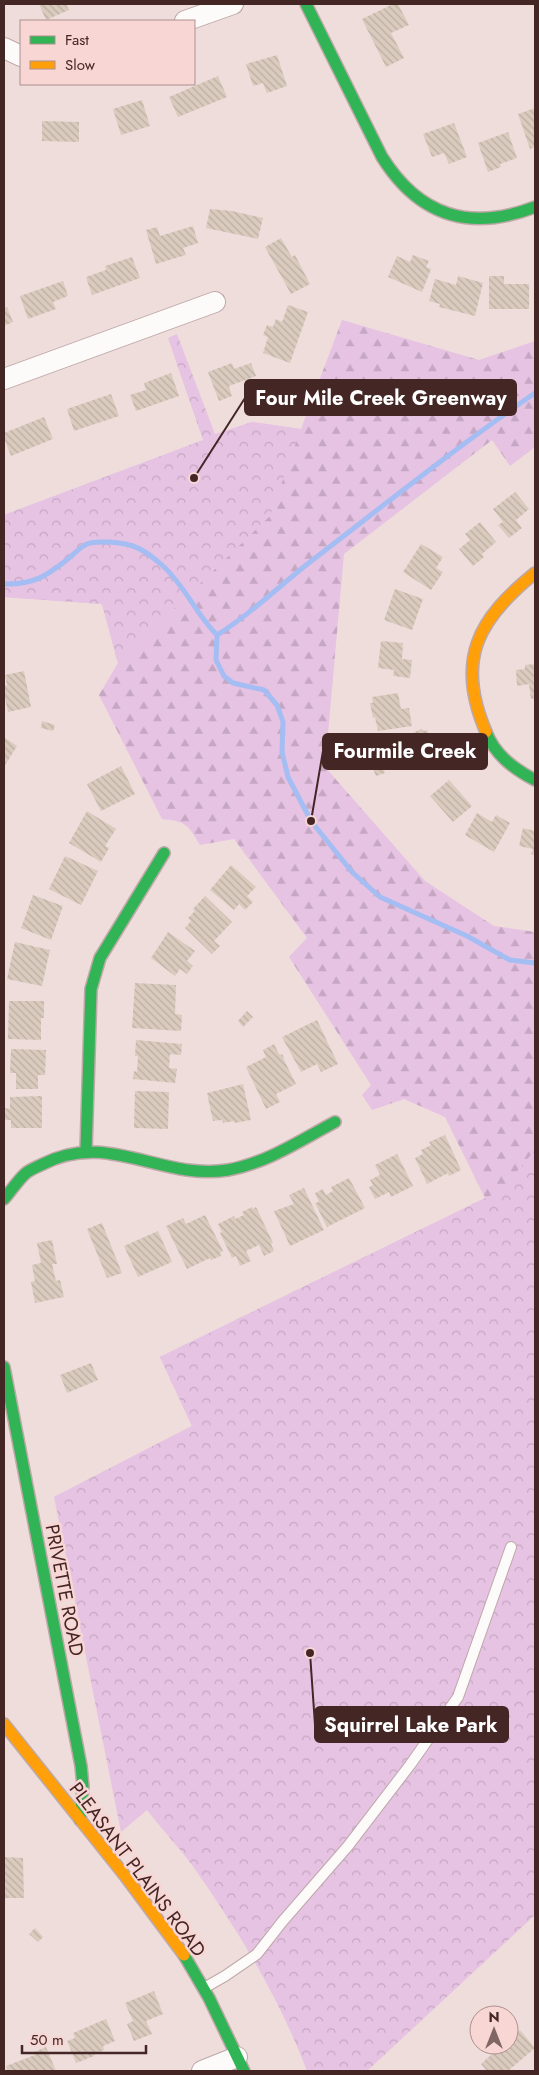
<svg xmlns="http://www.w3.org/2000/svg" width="539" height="2075" font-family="Jost,sans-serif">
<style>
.forest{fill:url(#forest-firs)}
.park{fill:url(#park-crowns)}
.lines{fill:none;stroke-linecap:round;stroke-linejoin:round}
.stream{stroke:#a4bdf2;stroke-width:5}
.building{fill:url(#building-back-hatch)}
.lane-casing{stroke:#bea8a8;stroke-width:12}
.street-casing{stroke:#bea8a8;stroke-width:22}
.fast-casing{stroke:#bea8a8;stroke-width:14}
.slow-casing{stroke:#bea8a8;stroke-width:14}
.lane{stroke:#fdfafa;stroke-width:10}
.street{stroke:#fdfafa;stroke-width:20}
.fast{stroke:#30b455;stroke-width:11}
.slow{stroke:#ff9f0a;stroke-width:11}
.labels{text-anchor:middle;stroke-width:5;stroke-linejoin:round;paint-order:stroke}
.street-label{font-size:19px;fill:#442625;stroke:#f7d6d4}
.leader{fill:none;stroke:#442625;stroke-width:2}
.callout-dot{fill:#442625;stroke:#f7d6d4;stroke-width:2}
.callout{fill:#442625;stroke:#442625;stroke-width:2}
.callout-label{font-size:20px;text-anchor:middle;font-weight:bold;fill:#fff}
</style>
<defs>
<pattern id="forest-firs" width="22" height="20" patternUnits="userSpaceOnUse" patternTransform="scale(1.25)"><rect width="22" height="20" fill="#e6c2e3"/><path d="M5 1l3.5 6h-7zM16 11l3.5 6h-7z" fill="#c6a7c3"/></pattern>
<pattern id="park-crowns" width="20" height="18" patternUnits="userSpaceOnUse" patternTransform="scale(1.25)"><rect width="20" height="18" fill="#e6c2e3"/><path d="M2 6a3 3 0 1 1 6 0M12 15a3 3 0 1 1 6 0" fill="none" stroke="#c6a7c3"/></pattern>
<pattern id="building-back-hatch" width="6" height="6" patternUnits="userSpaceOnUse" patternTransform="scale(1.25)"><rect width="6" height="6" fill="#dacbbe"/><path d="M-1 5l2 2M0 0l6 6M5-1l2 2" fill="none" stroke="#bcaea3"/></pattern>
</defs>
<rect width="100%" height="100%" fill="#efdddc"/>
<path class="forest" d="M342 320 479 360 535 341V447L510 466 492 440 344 554 325 767 425 881 494 926 535 932V1342L54 1497 192 1426 160 1357 485 1198 445 1117 404 1099 372 1110 362 1095 371 1085 289 957 307 938 234 839 200 845C188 825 186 821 162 819L99 695 118 663 102 604 4 597V515L252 422 301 429Z"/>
<path class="park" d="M177 334 215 434 252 422 301 429 270 516 118 663 102 604 4 597V515L203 440 168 338Z
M535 1150V1915L367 2071H307C280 2000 241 1935 197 1872 182 1850 163 1831 147 1810L121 1832 54 1497 192 1426 160 1357 500 1191Z"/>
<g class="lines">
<path class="stream" d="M4 584C33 585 47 576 69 558 74 554 80 547 87 544 94 541 101 542 109 542 134 543 145 550 163 566 185 586 196 614 217 635L216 660 224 676 233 683 264 690 277 705 283 722 282 752 288 777 311 821 352 872 380 897 467 936 510 960 535 963
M217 635C250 615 279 586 310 562 384 505 458 446 535 393"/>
</g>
<path class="building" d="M39 4H66L69 10 46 20Z
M393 4H398L409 25 391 33 404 58 386 67 362 19Z
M277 55 287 86 267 93 263 83 253 86 246 64Z
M218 76 227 97 178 117 169 97Z
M142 100 150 126 121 135 113 109Z
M535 108V147L530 149 518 114Z
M42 121 79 122V142L42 141Z
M454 123 467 157 449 164 444 153 432 157 423 134Z
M508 132 517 158 500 164 501 167 488 172 478 143Z
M210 209 232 211 263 218 258 239 206 228Z
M193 226 198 243 183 248 186 255 156 264 146 230 157 227 160 236Z
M281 238 292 257 295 255 310 284 291 294 265 247Z
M413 255 429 261 426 267 431 269 422 292 388 277 397 256 410 262Z
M132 257 140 278 92 295 86 277 106 270 105 266Z
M458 276 483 283 475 316 439 307 440 304 429 301 435 279 456 285Z
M489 276H504V284H529V309H489Z
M63 281 68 296 53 302 56 309 28 319 20 296Z
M288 305 308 312 290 363 263 353 268 337 263 335 267 325 273 327 276 319 282 322Z
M7 307 13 322 4 326V308Z
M232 363 234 369 251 363 256 376 229 386 232 396 219 401 208 372Z
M171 373 179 396 136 411 130 395 146 390 144 383Z
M111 394 119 416 74 431 67 409Z
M44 417 53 439 11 456 4 438V433Z
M515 492 529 509 516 520 522 528 509 538 498 525 503 522 493 509Z
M480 522 496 542 482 554 484 557 473 566 459 549 470 540 465 534Z
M421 544 443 557 436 568 443 572 431 590 403 572Z
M395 589 423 599 412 630 384 620Z
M381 641 403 643 402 659 412 660 410 678 393 676 394 670 378 668Z
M535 664V698L531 699 529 684 517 686 516 670 525 669V665Z
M24 671 31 707 8 712 4 693V686L7 685 5 675Z
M398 693 401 709 409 708 412 726 378 731 375 717 373 718 370 703H373L372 697Z
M42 721 55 725 53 731 41 728Z
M421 729 423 731 427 730 441 761 423 770 416 755 409 758 400 739Z
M4 737 17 746 4 767Z
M381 764 385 773 376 776 373 768Z
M121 766 135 794 101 811 87 784Z
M449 780 472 806 453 822 430 796Z
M87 811 116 829 105 846 109 848 101 862 69 843Z
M477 813 492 822 496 815 510 823 494 852 465 835Z
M523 828 535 831V855L531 854 533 849 519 846Z
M65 856 98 871 81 905 49 889Z
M231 865 256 887 247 896 253 902 245 910 239 904 234 910 210 890Z
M33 895 63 906 51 940 21 928Z
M205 896 232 922 214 941 220 946 212 954 185 928 191 921 188 918 195 911 193 909Z
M168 932 195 951 187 961 193 966 187 974 180 969 175 976 151 958Z
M15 942 50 950 42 986 7 979Z
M135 983 176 985 175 1014 182 1015 181 1031 132 1028Z
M9 1001H44V1018H41V1040L8 1039Z
M247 1011 253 1017 243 1027 238 1021Z
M317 1020 338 1064 321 1072 317 1064 301 1072 282 1037Z
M136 1040 182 1044 181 1055 170 1054 169 1068 177 1069 175 1083 133 1079 134 1071 137 1072 138 1056H135Z
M274 1044 279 1054 283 1055 284 1060 296 1084 276 1094 280 1102 266 1109 246 1067 266 1057 263 1050Z
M11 1049 46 1050 45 1075H38V1089H16V1073H10Z
M243 1084 251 1120 234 1123V1121L223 1123 222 1120 213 1121 207 1093Z
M135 1091 169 1092 168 1129 134 1128Z
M42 1096V1128H11V1120H4V1108L10 1109V1097Z
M445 1135 461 1170 449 1176 448 1173 427 1184 415 1158 423 1154 421 1150 431 1145 429 1142Z
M397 1154 413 1186 391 1197 389 1192 375 1199 369 1187 373 1185 370 1180 380 1175 375 1165Z
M349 1178 365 1208 327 1227 315 1203 319 1202 315 1193 323 1189 326 1195 333 1191 331 1187Z
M304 1188 324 1230 290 1246 274 1211 294 1204 289 1195Z
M252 1207 253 1209 256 1207 273 1243 271 1244 274 1251 264 1256 259 1245 246 1251 251 1261 240 1266 236 1256 232 1258 220 1233 222 1232 218 1224 234 1216 235 1219 244 1215 242 1212Z
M205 1215 223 1251 220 1253 221 1256 211 1260 210 1258 187 1269 166 1226 183 1218 186 1224Z
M102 1223 122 1273 107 1278 87 1229Z
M158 1231 172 1262 138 1277 124 1246Z
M52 1240 57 1264H52L56 1281 60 1280 64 1297 35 1303 31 1282 35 1281 32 1265 41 1263 37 1243Z
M91 1363 98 1380 67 1393 60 1375Z
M4 1857 23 1858 24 1898H4Z
M35 1928 43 1937 38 1942 29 1934Z
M154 1991 163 2014 146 2021 152 2034 134 2041 127 2024 133 2021 125 2003Z
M106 2019 115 2041 103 2046 104 2050 94 2055V2056L76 2063 67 2041 75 2038 73 2033Z
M520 2030 535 2048 508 2071H487L481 2064 502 2045H509V2039Z
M46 2047 56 2071H8L6 2066 35 2055 34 2052Z"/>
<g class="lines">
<defs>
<path id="lane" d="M204 1988 225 1976 257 1954 282 1922 348 1846 410 1765 458 1697 511 1547"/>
<path id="street" d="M185 21 233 4
M4 48 21 56
M4 379 215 302
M202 2071 237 2057"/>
<path id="fast" d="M306 4 382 157C419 216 470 232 535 207
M486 732C495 755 514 769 535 780
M86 1151 91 989 100 958 164 853
M4 1199C11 1191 18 1180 26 1173 31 1169 37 1167 43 1164 108 1130 162 1181 228 1170 267 1163 301 1140 335 1122
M4 1367 81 1766 83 1786 80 1820
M184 1955 209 1998 244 2071"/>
<path id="slow" d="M486 732C455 660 478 619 535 573
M4 1724 126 1877 184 1955"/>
</defs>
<use href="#lane" class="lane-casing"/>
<use href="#street" class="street-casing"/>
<use href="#fast" class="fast-casing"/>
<use href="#slow" class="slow-casing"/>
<use href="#lane" class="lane"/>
<use href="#street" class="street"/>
<use href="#fast" class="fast"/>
<use href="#slow" class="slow"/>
</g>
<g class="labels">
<g class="street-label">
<text transform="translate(65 1590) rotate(79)" y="7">PRIVETTE ROAD</text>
<text transform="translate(138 1869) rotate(53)" y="7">PLEASANT PLAINS ROAD</text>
</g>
</g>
<path class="leader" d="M194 478L245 398M311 821L323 751M310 1653L315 1725"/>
<g class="callout-dot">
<circle cx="194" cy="478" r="5"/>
<circle cx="311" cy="821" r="5"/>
<circle cx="310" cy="1653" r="5"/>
</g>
<g class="callout">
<rect x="245" y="380" width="271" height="35" rx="5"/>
<rect x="323" y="734" width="164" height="35" rx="5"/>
<rect x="315" y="1707" width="193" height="35" rx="5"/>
</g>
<g class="callout-label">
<text x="381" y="405">Four Mile Creek Greenway</text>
<text x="405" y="758">Fourmile Creek</text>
<text x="411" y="1732">Squirrel Lake Park</text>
</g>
<rect width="539" height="2075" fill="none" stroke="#442625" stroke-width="10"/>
<rect x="20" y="20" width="175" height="65" fill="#f7d6d4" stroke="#af908e"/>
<rect x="30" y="36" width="25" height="8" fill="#30b455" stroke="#af908e"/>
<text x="65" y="45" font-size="15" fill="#442625">Fast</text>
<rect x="30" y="61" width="25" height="8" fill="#ff9f0a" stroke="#af908e"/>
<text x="65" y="70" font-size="15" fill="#442625">Slow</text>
<g transform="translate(494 2030)"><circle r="24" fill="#f7d6d4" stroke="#af908e"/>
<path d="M0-4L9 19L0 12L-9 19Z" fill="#806665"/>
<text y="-8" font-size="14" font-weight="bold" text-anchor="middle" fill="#442625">N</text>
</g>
<path d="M22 2045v8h124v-8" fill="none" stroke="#442625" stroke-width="2.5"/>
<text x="30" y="2045" font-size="15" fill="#442625" stroke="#f7d6d4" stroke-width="4" paint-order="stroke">50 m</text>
</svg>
